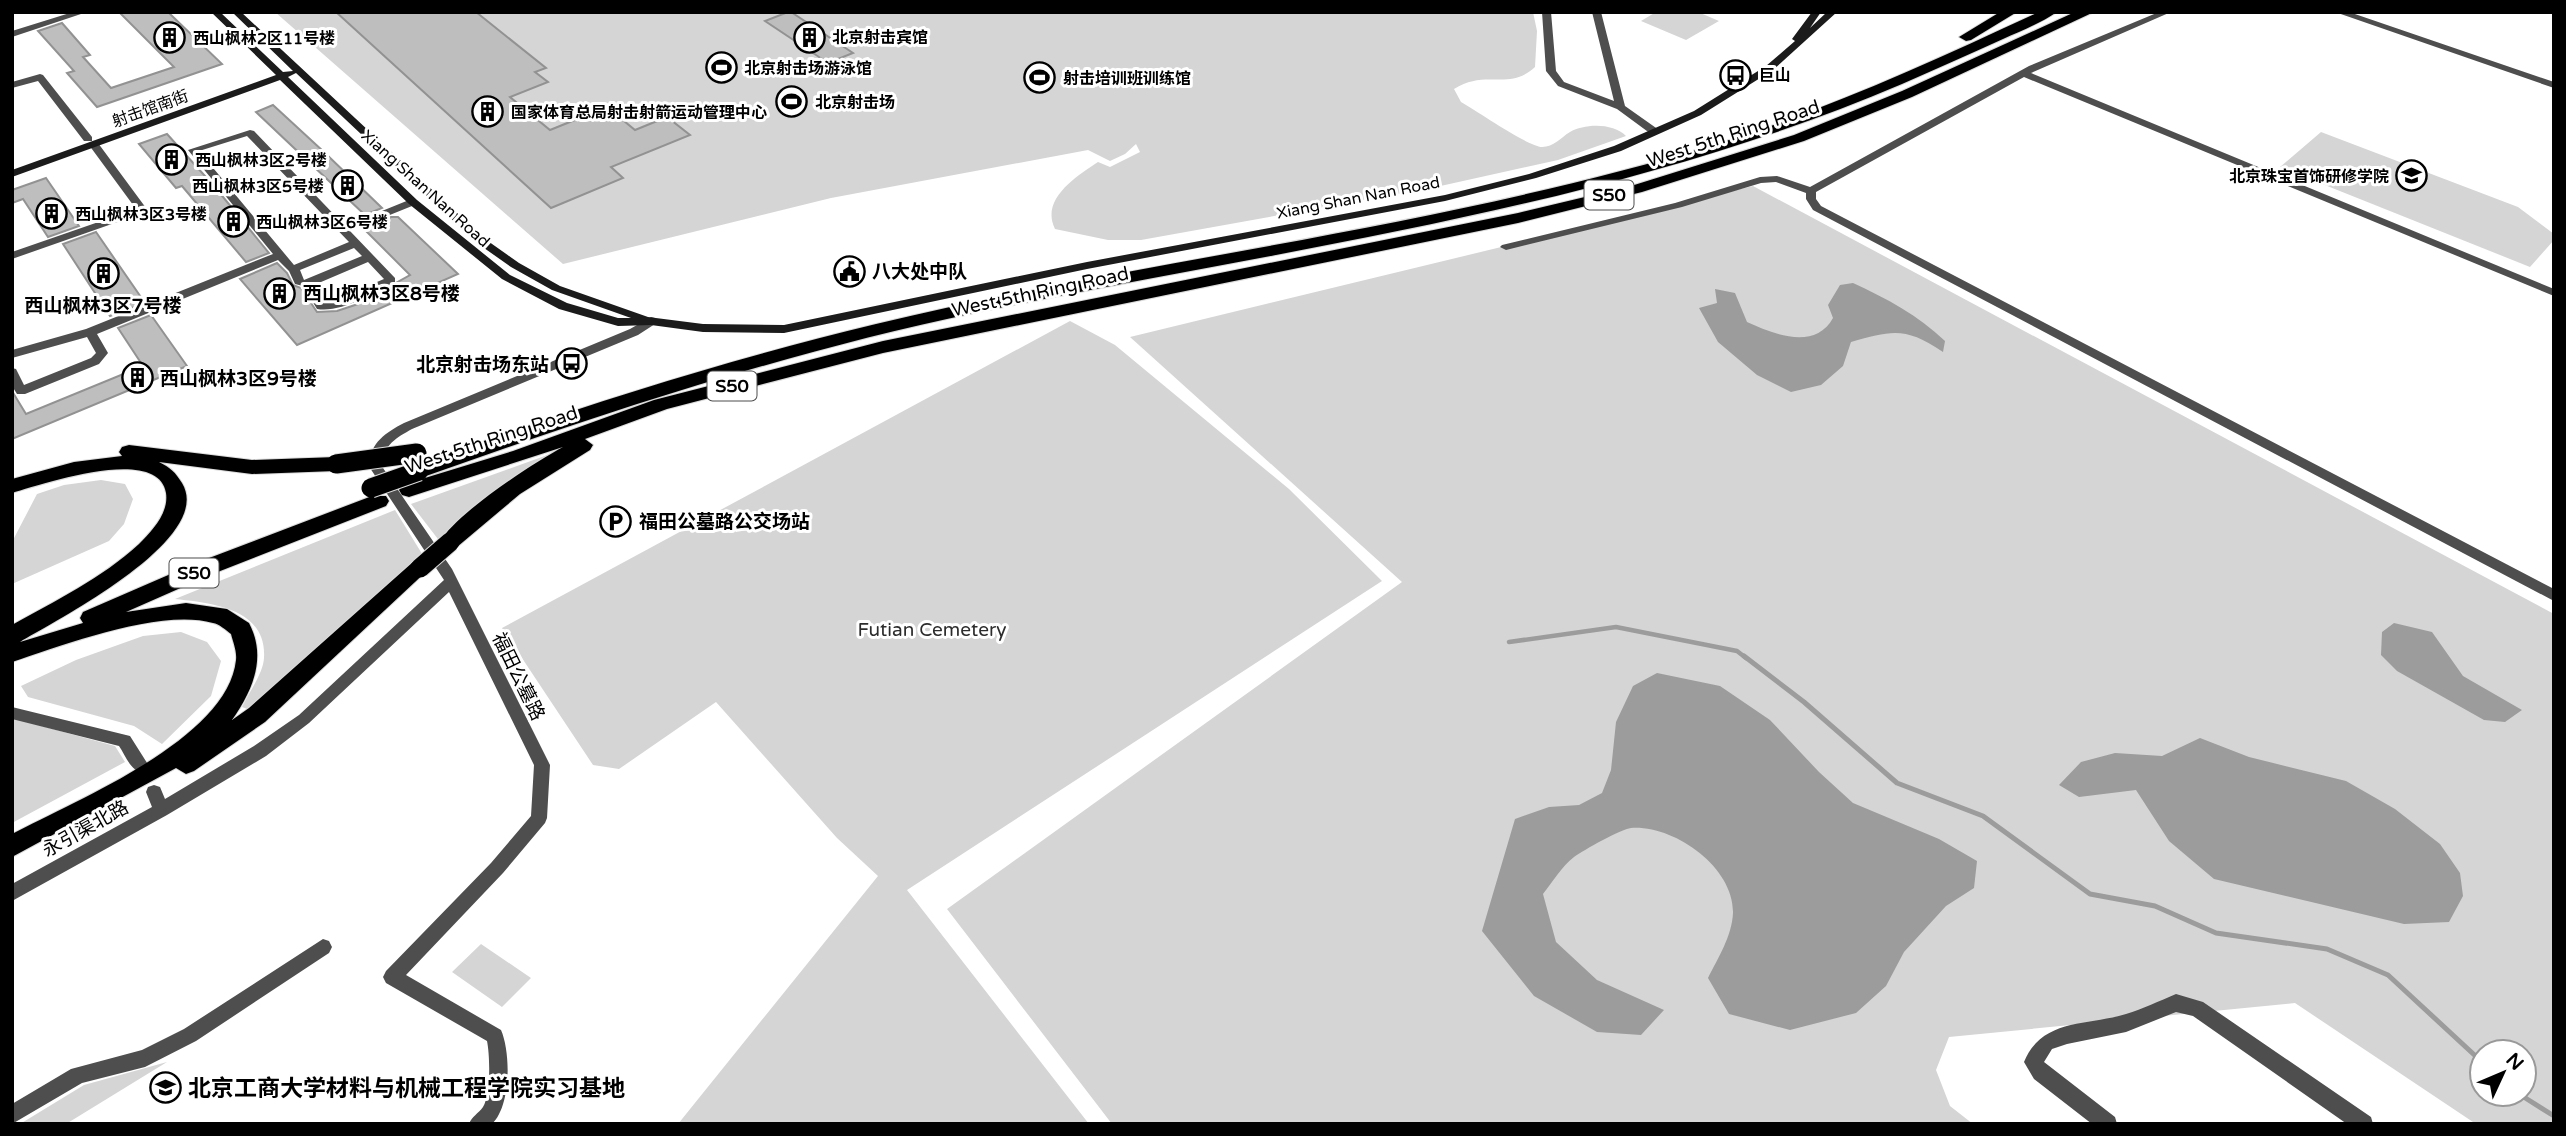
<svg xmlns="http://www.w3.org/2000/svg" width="2566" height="1136" font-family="'Varela Round','Noto Sans SC',sans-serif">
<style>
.green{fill:#d5d5d5;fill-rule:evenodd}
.water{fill:#9c9c9c}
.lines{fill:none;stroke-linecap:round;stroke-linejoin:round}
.stream-far1{stroke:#9c9c9c;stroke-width:4.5}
.stream{stroke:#9c9c9c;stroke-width:5}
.building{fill:#bebebe;stroke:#929292;stroke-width:2}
.motorway-casing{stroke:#dbdbdb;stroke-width:2}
.minor{fill:#4e4e4e;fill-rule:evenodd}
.secondary{fill:#1b1b1b;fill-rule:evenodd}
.motorway{fill:#000;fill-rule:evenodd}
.motorway-bridge-casing{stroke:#dbdbdb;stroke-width:21;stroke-linecap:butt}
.motorway-bridge{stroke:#000;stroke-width:19}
.labels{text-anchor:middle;stroke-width:6;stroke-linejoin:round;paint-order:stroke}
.far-poi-label{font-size:16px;font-weight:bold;fill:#000;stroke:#fff;text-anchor:start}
.far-street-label{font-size:16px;fill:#000;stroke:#fff}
.shield{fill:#fff;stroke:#4c4c4c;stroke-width:2}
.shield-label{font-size:18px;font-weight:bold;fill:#000}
.street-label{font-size:19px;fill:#000;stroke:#fff}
.poi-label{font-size:19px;font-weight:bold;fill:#000;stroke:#fff;text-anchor:start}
.park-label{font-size:19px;fill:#2c2c2c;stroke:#fff}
.near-poi-label{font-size:23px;font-weight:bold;fill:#000;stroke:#fff;text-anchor:start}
</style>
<rect width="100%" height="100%" fill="#fff"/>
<path class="green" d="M275 12H1533L1537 31 1535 67C1508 92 1487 68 1454 89L1461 102C1477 111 1527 146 1542 147 1554 147 1560 138 1570 132 1585 123 1614 123 1626 136L1558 160 1436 187 1141 240H1108L1055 229C1040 199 1077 176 1098 162L1110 167 1140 152 1136 144 1125 154 1110 161 1088 150 831 198 563 264Z
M1656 12H1698L1719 21 1686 40 1641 21Z
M2321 132 2518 207 2554 234V240L2530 267 2280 167Z
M1753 186 2554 614V1124H2476L2295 1003 1949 1037 1936 1070 1950 1106 1973 1124H1112L947 909 1402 582 1130 337ZM2482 1052H2524V1094H2482Z
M1070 321 1115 345 1289 489 1382 581 907 890 1089 1124H678L878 876 837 838 716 702 619 769 593 765 502 628Z
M553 453 441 543 411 504Z
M101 480 125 484 133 499 124 524 109 541 12 584V542L37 494 64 485Z
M395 510 424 557 250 710 242 707C249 692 263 674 264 658 267 608 211 603 175 599Z
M181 632 207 642 221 661 211 696 162 744 134 726 28 697 21 686 76 660 143 636Z
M12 718 115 746 125 762 12 823Z
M481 944 531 978 502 1007 452 972Z
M167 1062 66 1124H20L84 1085Z"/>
<path class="water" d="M1853 283C1886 298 1919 316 1945 341L1943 352C1906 327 1893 330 1851 342L1843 366 1821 385 1791 392 1757 375 1718 342 1699 308 1717 303 1715 289 1735 293 1747 322C1773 334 1815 351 1833 318L1828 305 1840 285Z
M2394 623 2432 632 2463 676 2522 710 2505 722 2484 720 2397 671 2381 655 2382 632Z
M1657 673 1720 686 1770 720 1819 772 1853 803 1939 839 1977 861 1974 888 1946 906 1904 952 1886 986 1856 1013 1790 1030 1729 1014 1708 978C1718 958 1732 936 1733 913 1734 867 1674 825 1631 828 1621 829 1584 850 1574 857 1562 866 1552 883 1543 894L1556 942 1597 980 1664 1010 1641 1035 1597 1032 1534 996 1482 931 1515 819 1549 807 1579 805 1602 793 1611 770 1616 722 1633 686Z
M2200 738 2249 757 2346 781 2395 809 2440 844 2460 873 2463 896 2449 922 2404 924 2214 879 2169 841 2136 790 2079 797 2059 785 2081 762 2115 753 2162 756Z"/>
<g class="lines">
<path class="stream-far1" d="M1509 642 1616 627 1737 651 1746 658"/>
<path class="stream" d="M1744 656 1804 702 1897 783 1983 816 2090 894 2155 906 2216 933 2327 949 2388 975 2482 1062
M2519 1094 2554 1116"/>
</g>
<path class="building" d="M119 12H168L222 64 97 107 67 73 74 71 38 31 62 23 90 55 83 57 111 88 174 67Z
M336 12H476L546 68 535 72 548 82 510 97 550 130 607 107 635 130 667 117 690 135 611 167 623 178 551 208Z
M788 12H791L853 53 828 63 765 21Z
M273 105 324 152 382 208 365 215 256 112Z
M167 134 214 186 269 253 246 262 182 186 176 188 139 144Z
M46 178 79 226 48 237 23 199 12 203V190Z
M391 217H398L458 274 297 345 240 279 277 263 287 273 293 285 301 288 317 312 337 311 358 304 410 275 365 230Z
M96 232 145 303 110 316 63 244Z
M151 315 187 366 12 439V391L26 414 143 366 118 328Z"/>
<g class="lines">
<defs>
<path id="motorway" d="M2000 12H2017L1971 40 1966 41 1959 37Z
M2039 12H2057C2041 23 2021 31 2003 39 1970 54 1936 69 1902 84 1607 210 1286 248 975 313 788 352 606 412 426 476H412L409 471 412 466C564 412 718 362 876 324 1154 258 1441 228 1716 144 1827 110 1933 61 2039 12Z
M2075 12H2094L1912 97 1804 141 1642 192 1518 223 883 353 667 409 585 439 593 445 590 450 520 494 457 547 450 550 443 547 440 542C455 514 533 463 563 447L409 497 402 495 399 490 402 485 513 451 654 400 883 341 1518 213 1631 186 1794 135 1902 91Z
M129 445 252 460 336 457 343 459 346 464 343 469 336 471 252 474 159 462C171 468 175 472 182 483 216 539 56 620 20 642L83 623 80 618 83 612 196 563 372 496H386L389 501 386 506 210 575 126 612 186 603 227 609 249 623C267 657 253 690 232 720L249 708 413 562 420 560 427 562 430 568 265 722 194 771 186 774 176 768 12 857V834C76 800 228 739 236 660 237 651 233 642 231 634 226 630 219 624 213 623 160 608 64 645 12 662V625C55 601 102 578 139 544 152 531 169 513 166 493 158 444 40 485 12 493V479L74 462 122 456 119 452 122 447Z"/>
</defs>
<use href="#motorway" class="motorway-casing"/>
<path class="minor" d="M73 12H87L12 37V31Z
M1542 12H1551L1556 71 1564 82 1614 101 1592 12H1601L1625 106 1659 130V134H1651L1617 109 1558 86 1546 71Z
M2159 12H2171L2031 73 2554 289V296L2024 77 1816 192V199L1821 206 2554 589V601L1813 210 1806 199V193L1776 182 1761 183 1682 207 1506 250 1500 247 1502 245 1675 203 1760 177 1777 176 1810 187 2029 66Z
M2335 12H2349L2554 82V88Z
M40 74 43 75 92 137V141H84L38 81 12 88V82Z
M250 130 254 131 345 226 409 200H417V204L350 231 395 278V282C372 293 342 313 317 309L303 286 295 284 289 271 278 260 97 334 108 353 99 364 25 394H17L12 386V368L16 369 24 385 91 358 96 353 87 337 12 358V350L86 329 273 254 188 150ZM247 136 349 242 294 265 199 151ZM354 248 362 256 304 280 300 270ZM368 262 384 279 330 302H325L314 285Z
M94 142 98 143 146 208V212L12 259V252L136 209 89 145Z
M651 317 655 318V324L638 335 412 429C396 438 381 446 383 468L452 569 550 765 547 818 545 823 503 873 406 975 501 1030C511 1053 511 1106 492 1124H469C472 1116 478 1114 483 1107 491 1094 490 1056 487 1041L386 983 383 977 386 971 491 863 531 816 534 765 449 592 309 723 266 756 167 815 12 901V884L152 807 146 792 148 787 154 785 160 787 165 799 254 746 299 715 444 580 370 468C368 444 385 433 404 423L630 329Z
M12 707 130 736 149 766 147 771C132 776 126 756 119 746L12 719Z
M323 939 329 941 332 947 329 953 196 1041 145 1067 82 1083 12 1124V1104L71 1069 142 1050 184 1029Z
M2176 994 2203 1002 2371 1117 2373 1124H2347L2193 1016 2176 1012 2126 1032 2067 1044 2052 1049 2044 1062 2115 1117 2117 1124H2092L2034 1079 2024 1062C2042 1018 2087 1026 2126 1014 2143 1009 2159 1001 2176 994Z"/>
<path class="secondary" d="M211 12H220L283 72 293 71 232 12H241L485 239 519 263 560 286 648 317 703 324 784 325 1087 262 1445 195 1529 174 1614 146 1694 111 1766 66 1795 41 1792 39 1812 12H1821L1810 28 1827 12H1837L1773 70 1701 115 1621 151 1536 178 1445 201 1087 269 784 333 703 332 651 325 618 326 559 309 502 279 409 204 280 80 12 177V170L276 75ZM296 73 477 243 511 267 552 290 631 318H618L567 303 510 275 417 200 288 77Z"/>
<use href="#motorway" class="motorway"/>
<defs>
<path id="motorway-bridge" d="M336 464 417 453
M371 488 419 471
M420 568 450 542"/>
</defs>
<use href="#motorway-bridge" class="motorway-bridge-casing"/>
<use href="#motorway-bridge" class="motorway-bridge"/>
</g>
<defs>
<symbol id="building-ring" viewBox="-11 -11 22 22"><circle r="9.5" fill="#fff" stroke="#000" stroke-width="1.5"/><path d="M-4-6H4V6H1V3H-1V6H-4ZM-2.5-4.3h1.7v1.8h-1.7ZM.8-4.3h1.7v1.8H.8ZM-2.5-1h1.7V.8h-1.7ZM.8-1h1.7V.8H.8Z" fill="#000"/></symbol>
<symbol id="stadium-ring" viewBox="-11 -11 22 22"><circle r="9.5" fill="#fff" stroke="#000" stroke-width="1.5"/><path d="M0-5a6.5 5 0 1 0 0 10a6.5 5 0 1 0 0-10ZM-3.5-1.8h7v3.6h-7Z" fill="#000"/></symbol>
<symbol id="bus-ring" viewBox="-11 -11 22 22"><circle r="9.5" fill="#fff" stroke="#000" stroke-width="1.5"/><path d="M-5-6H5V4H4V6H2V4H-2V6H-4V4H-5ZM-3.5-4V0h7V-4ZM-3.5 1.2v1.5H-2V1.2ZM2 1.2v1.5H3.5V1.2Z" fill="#000"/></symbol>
<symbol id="university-ring" viewBox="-11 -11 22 22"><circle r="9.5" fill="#fff" stroke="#000" stroke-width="1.5"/><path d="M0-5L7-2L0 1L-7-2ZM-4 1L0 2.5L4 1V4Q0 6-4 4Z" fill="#000"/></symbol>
<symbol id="civic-ring" viewBox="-11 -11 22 22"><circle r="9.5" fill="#fff" stroke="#000" stroke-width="1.5"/><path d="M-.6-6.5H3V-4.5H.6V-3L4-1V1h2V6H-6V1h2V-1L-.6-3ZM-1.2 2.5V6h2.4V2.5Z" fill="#000"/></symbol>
<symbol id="parking-ring" viewBox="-11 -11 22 22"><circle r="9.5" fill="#fff" stroke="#000" stroke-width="1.5"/><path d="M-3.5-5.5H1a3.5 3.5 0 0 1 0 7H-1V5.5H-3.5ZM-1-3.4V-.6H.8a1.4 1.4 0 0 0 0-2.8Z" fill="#000"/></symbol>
</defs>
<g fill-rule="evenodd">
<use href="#building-ring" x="792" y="20" width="35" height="35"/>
<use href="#building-ring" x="152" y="20" width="35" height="35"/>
<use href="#stadium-ring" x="704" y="50" width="35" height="35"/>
<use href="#bus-ring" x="1718" y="58" width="35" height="35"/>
<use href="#stadium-ring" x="1022" y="60" width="35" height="35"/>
<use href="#stadium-ring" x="774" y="84" width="35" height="35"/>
<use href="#building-ring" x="470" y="94" width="35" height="35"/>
<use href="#building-ring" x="154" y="142" width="35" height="35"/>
<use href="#university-ring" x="2394" y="158" width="35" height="35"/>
<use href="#building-ring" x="330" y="168" width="35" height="35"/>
<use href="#building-ring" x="34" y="196" width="35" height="35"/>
<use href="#building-ring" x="216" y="204" width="35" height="35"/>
<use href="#civic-ring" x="832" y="254" width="35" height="35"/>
<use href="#building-ring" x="86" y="256" width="35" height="35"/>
<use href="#building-ring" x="262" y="276" width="35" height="35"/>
<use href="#bus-ring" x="554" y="346" width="35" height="35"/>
<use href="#building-ring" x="120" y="360" width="35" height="35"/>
<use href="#parking-ring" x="598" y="504" width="35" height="35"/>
<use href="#university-ring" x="148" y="1070" width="35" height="35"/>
</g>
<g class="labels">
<g class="far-poi-label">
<text x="832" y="43">北京射击宾馆</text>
<text x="193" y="44">西山枫林2区11号楼</text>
<text x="744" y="74">北京射击场游泳馆</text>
<text x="1759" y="81">巨山</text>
<text x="1063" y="84">射击培训班训练馆</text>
<text x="815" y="108">北京射击场</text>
<text x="511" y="118">国家体育总局射击射箭运动管理中心</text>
<text x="195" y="166">西山枫林3区2号楼</text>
<text x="2389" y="182" text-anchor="end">北京珠宝首饰研修学院</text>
<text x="324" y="192" text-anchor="end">西山枫林3区5号楼</text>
<text x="75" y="220">西山枫林3区3号楼</text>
<text x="256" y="228">西山枫林3区6号楼</text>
</g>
<g class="far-street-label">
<text transform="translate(150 108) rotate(-20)" y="6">射击馆南街</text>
<text transform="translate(426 188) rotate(42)" y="6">Xiang Shan Nan Road</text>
<text transform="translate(1358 197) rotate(-11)" y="6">Xiang Shan Nan Road</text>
</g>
<g class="shield">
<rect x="1584.5" y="180.5" width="49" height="29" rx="5"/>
<rect x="707.5" y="371.5" width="49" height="29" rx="5"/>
<rect x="169.5" y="558.5" width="49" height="29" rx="5"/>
</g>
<g class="shield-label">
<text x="1609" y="201">S50</text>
<text x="732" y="392">S50</text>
<text x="194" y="579">S50</text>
</g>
<g class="street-label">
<text transform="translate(1733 133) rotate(-18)" y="7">West 5th Ring Road</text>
<text transform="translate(1040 291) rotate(-12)" y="7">West 5th Ring Road</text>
<text transform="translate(491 439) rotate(-18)" y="7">West 5th Ring Road</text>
<text transform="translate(519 676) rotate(64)" y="7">福田公墓路</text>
<text transform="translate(85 828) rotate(-29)" y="7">永引渠北路</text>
</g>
<g class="poi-label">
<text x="872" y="278">八大处中队</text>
<text x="303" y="300">西山枫林3区8号楼</text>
<text x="103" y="312" text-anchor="middle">西山枫林3区7号楼</text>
<text x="549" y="371" text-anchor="end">北京射击场东站</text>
<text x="160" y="385">西山枫林3区9号楼</text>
<text x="639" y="528">福田公墓路公交场站</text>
</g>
<g class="park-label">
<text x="932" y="636">Futian Cemetery</text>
</g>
<g class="near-poi-label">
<text x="188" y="1096">北京工商大学材料与机械工程学院实习基地</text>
</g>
</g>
<rect width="2566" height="1136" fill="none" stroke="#000000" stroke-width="28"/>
<g transform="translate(2503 1073) rotate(46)"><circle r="33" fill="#ffffff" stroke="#999999" stroke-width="2"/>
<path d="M0-5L12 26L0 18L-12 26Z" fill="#000000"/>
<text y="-10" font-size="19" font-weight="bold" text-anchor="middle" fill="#000000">N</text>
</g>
</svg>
